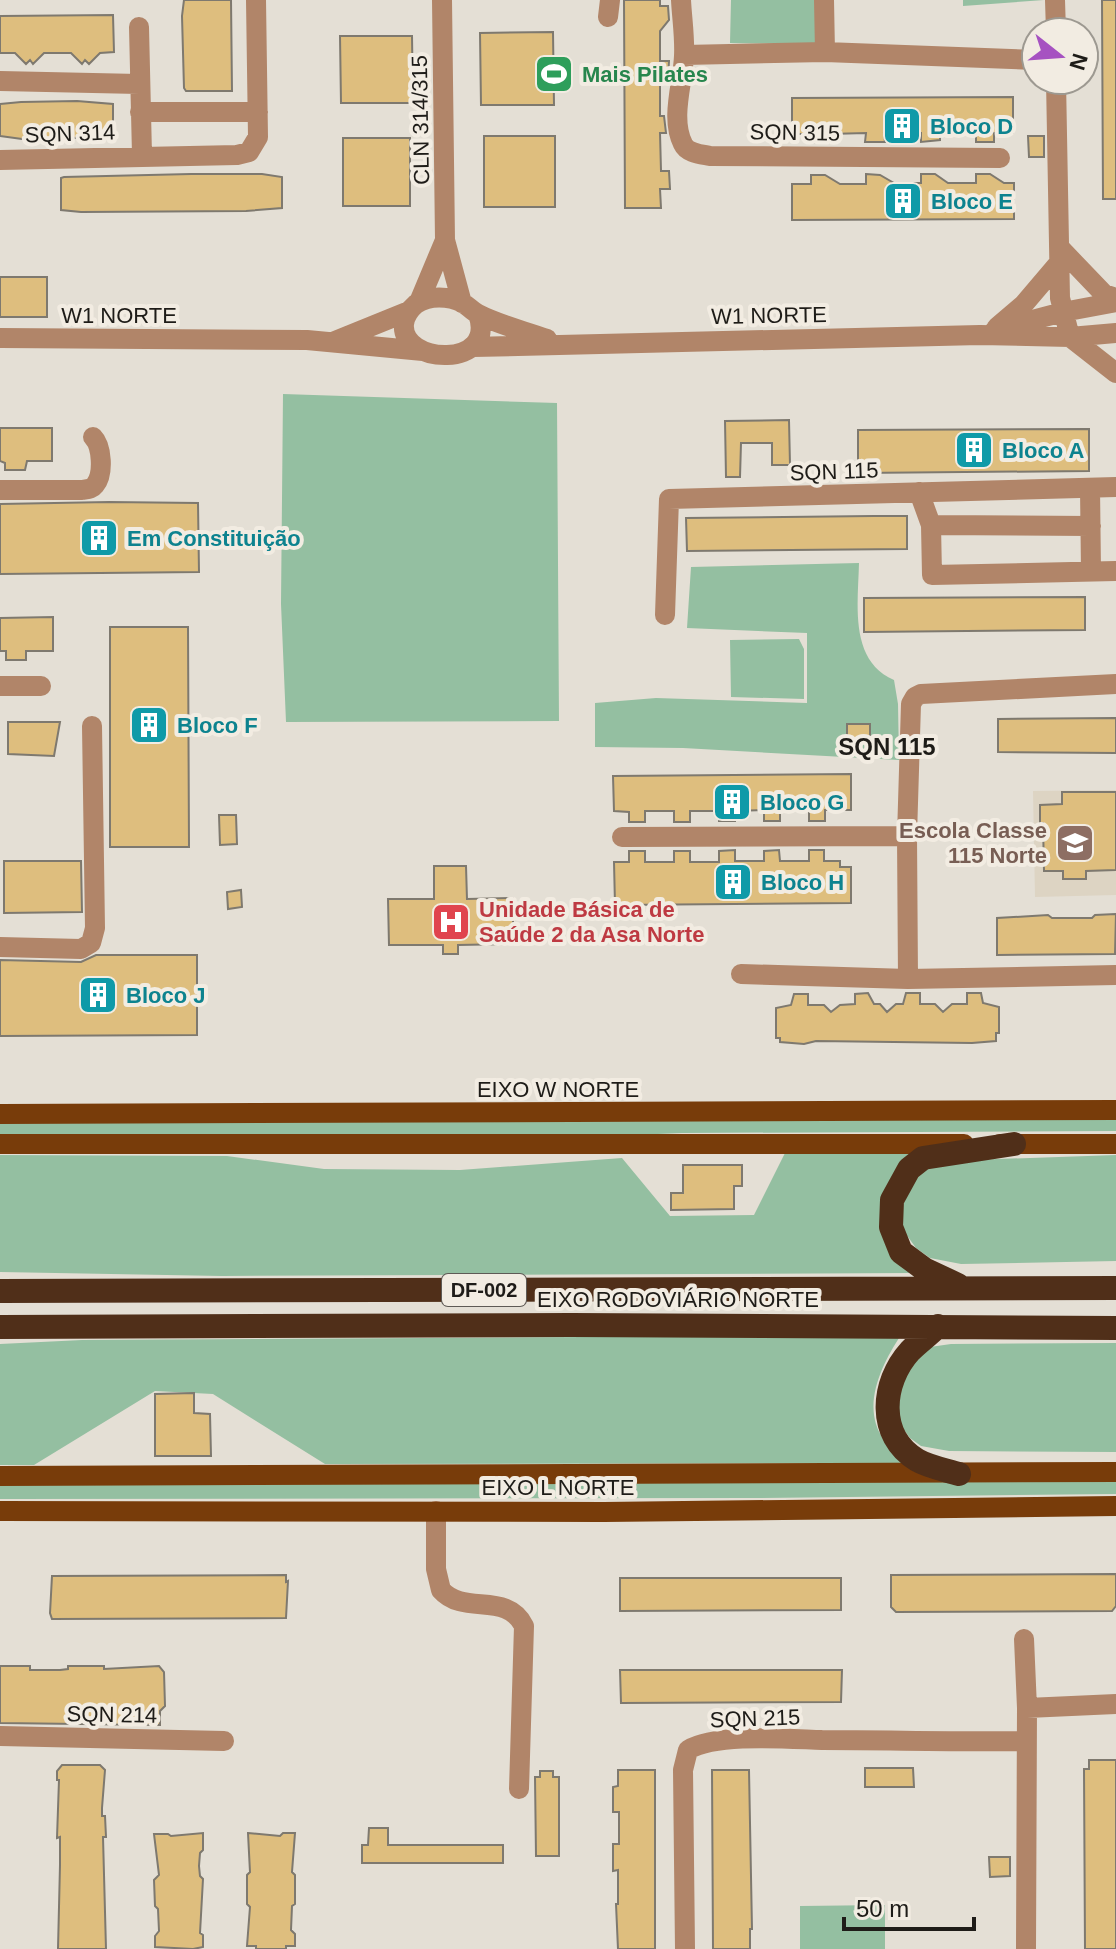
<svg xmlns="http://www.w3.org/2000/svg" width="1116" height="1949" font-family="Helvetica,sans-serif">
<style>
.built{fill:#ddd4c3}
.green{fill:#94bfa1}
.building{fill:#debe7e;stroke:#7e796f;stroke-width:2}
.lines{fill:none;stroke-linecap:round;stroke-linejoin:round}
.minor{stroke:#b18569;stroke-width:20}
.major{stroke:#783c0a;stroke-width:20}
.highway{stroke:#502f19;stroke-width:24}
.labels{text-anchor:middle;stroke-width:8;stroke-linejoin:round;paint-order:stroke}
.shield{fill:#f2ece2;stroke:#5e5a55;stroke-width:2}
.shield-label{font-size:20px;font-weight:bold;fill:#1e1c18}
.leisure-label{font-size:22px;font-weight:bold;fill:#27864d;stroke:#f2ece2;text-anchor:start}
.street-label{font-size:22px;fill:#1e1c18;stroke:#f2ece2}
.culture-label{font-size:22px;font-weight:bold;fill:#0d838f;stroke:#f2ece2;text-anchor:start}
.education-label{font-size:22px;font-weight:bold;fill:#785e54;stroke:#f2ece2;text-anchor:end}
.health-label{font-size:22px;font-weight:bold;fill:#be3a42;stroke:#f2ece2;text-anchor:start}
.neighbourhood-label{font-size:24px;font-weight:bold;fill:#1e1c18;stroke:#f2ece2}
</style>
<rect width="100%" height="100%" fill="#e4dfd5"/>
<path class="built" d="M1116 790V895L1035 897 1033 791Z"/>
<path class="green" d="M731 0H819V44L730 43Z
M963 0H1044L963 6Z
M283 394 557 403 559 721 286 722 281 604Z
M859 563C858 605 849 660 894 680L898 704 899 760 683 748 595 747V703L656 698 807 703V633L687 628 691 567Z
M799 639 804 649V699L731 697 730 640Z
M1116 1118V1131L682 1133 609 1136 0 1135V1122Z
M786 1151 911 1153 893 1174 911 1273 222 1276 0 1272V1155L227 1156 324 1169 460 1170 622 1158 670 1216 754 1215Z
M1116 1155V1261L961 1264 930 1258 916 1248 903 1230 899 1214 917 1173 939 1161Z
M901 1335C882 1364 860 1407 884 1440 889 1449 898 1456 905 1463L325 1464 213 1394 155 1391 34 1465H0V1344L82 1340Z
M1116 1343V1452L949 1451 921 1446 910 1438 899 1423 897 1409 906 1364 923 1348 951 1344Z
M1116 1478V1494L754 1498 0 1499V1484C372 1482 744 1484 1116 1478Z
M885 1905V1949H800V1906Z"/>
<path class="building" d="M184 0H231L232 91H186L184 88 182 16Z
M624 0H660V6H668L669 20 660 31V61H669L668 78H660V116H664L666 133H660L661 171H669L670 189H660L661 208H625Z
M1102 0H1116V199H1103Z
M113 15 114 52 100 53 89 64 85 60 82 64 71 53H44L33 64 30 60 26 64 15 53H0V16Z
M553 32 554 105H481L480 33Z
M340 36H412L413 103H341Z
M1013 97V133H994V142H976V133H940V140L921 142V133H884L885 142H865L866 133 829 134V143L810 142 811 134H792V98Z
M77 101 113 104V137L22 139 0 136V104L21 102Z
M484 136H555V207H484Z
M1028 136H1044V157H1029Z
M343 138H410V206H343Z
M191 174H262L282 177V208L246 211 81 212 61 210V178L64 177Z
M866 174 880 175 894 183H921V174H935L948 183H976V174H990L1004 183H1014V219L792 220V184H811V175H825L840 184H866Z
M0 277H47V317H0Z
M789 420 790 465H772V443H741L740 477H726L725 421Z
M0 428H52V461H27L25 470H5V463L0 461Z
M1089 429V471L858 473V430Z
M109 502 198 503 199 572 0 574V504Z
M873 516H907V549L687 551 686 518Z
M1085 597V630L864 632V598Z
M53 617V651H26V660H6V651H0V618Z
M110 627H188L189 847H110Z
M1116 718V753L998 752V719Z
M8 722H60L54 756 8 754Z
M847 724H870V743H847Z
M851 774V810H825V821H809V810H780V821H764V810L735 811V821H719V811H690V822H674V811H645V822H629V812L614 811 613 776Z
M1062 792H1116V870L1086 871V879H1063V871H1044L1043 823H1040V805L1062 804Z
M219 815H236L237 844 220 845Z
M735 850V861H764V851L779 850 780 861H809V850H824V861H840V867H851V903L615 905 614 862H629V851H645V862H674V851H690V862H719V851Z
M4 861H81L82 912 4 913Z
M434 866H466L467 899 513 898V944L458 945V954H443V945H389L388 899H434Z
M241 890 242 907 228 909 227 892Z
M1116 914 1115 954 997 955V918L1048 915 1052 918H1092L1095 915Z
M96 955H197V1035L0 1036V960L81 962Z
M868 993 874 1004H880L887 1012 896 1004H903L906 993H920V1004H935L943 1012 952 1004H967V993H981L983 1003 999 1007V1033H996V1041L972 1043 816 1041 804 1044 780 1042V1038H776V1008L791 1005 794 994H808V1005H824L831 1012 840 1005 855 1004V994Z
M683 1165H742V1186H734V1209L671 1210V1193H683Z
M194 1393V1413L210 1414 211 1456H155V1394Z
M1116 1574V1606L1112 1611 896 1612 891 1607V1575Z
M286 1575V1582L288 1581 286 1618 52 1619 50 1613 52 1576Z
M620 1578H841V1610L620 1611Z
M0 1666H30V1670H60L68 1669V1666H104V1669L159 1666 164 1672 165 1706 160 1711V1725L0 1723Z
M620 1670H842L841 1702 621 1703Z
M1089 1760H1116V1949H1085L1084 1769H1089Z
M62 1765H100L105 1770 102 1808V1816H105L106 1837H103L106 1949H58L60 1865V1837L57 1838 59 1780H57V1771Z
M865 1768H913L914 1787H865Z
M618 1770H655V1949H618L616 1904H618V1870L613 1871V1844H619V1812H613V1787L618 1786Z
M712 1770H749L752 1929H750V1949H713Z
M540 1771H553V1777H559V1856H536L535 1777H540Z
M369 1828H388V1845H503V1863H362V1845H368Z
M203 1833V1850L200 1853 199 1866 200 1876 203 1879 200 1933 203 1935V1947L193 1949 155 1947V1936L159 1931 158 1909 155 1906 154 1880 159 1875 154 1834H168L171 1836Z
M248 1833 280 1836 283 1833H295L292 1872 295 1875V1904L292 1906 291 1930 295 1934V1946H286V1949H256V1946H247L250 1907 247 1904V1875L250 1872Z
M989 1857H1010V1876L990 1877Z"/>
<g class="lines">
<path class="minor" d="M442 0 445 240 462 303
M681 0C682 19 685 38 684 56 683 83 670 118 683 144 687 153 700 154 710 156L1000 158
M824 0 825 52
M1055 0 1056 32
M608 17 610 0
M139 27 142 155
M684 55 825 52 1036 60
M1056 80 1060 298 1070 337 1116 373
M0 81 139 84
M140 112H258
M0 160 237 155 249 152 258 137 256 0
M1059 247 1104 294 1116 298
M419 302 445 240
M478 314C498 369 400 365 404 324 405 316 409 310 416 304 429 295 449 296 463 303 468 306 472 311 478 314 499 325 525 331 547 339
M997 327 1024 304 1058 264
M995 330 1063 312 1116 302
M0 338 307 340 423 351
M335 341 409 311
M473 347 980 335 1070 337 1116 333
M1090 488 1091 571
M0 490H82C88 489 92 489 95 485 104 474 102 446 93 437
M919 492 931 525 932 575 1116 571
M931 525 1091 526
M665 615 669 499 1116 487
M0 686H41
M622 837 907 836
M0 947 81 949 91 943 95 928 92 726
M741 974 908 979 1116 975
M908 979 907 836 911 704 915 697 921 694 1116 684
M436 1511V1569L441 1590C464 1616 507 1591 524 1626L519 1789
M1024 1639 1027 1708 1026 1949
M1027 1708 1116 1704
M0 1736 224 1741
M685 1949 683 1770 688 1750C716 1733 788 1739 822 1740 890 1740 958 1742 1026 1741"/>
<path class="major" d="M0 1114 1116 1110
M0 1144H964
M1000 1144H1116
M0 1476 1116 1472
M0 1511 604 1512 1116 1506"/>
<path class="highway" d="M958 1285 924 1269 901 1252 891 1227 892 1200 909 1169 923 1158 1014 1144
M0 1291 1116 1288
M938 1326C929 1335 919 1342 910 1351 881 1383 877 1436 917 1460 929 1467 946 1470 959 1474
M0 1327 571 1325 1116 1328"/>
</g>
<defs>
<symbol id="stadium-square" viewBox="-11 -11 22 22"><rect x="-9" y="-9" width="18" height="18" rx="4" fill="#2e9e5b" stroke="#f2ece2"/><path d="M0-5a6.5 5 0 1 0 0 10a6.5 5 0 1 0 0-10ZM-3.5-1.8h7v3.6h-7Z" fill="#fff"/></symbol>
<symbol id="building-square" viewBox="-11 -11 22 22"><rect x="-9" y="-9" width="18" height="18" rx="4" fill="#0f9aa8" stroke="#f2ece2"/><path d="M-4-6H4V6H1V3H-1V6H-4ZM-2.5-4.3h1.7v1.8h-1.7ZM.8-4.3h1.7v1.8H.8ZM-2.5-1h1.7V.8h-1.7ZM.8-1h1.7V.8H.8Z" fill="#fff"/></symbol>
<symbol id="school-square" viewBox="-11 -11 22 22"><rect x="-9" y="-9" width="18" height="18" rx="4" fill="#8d6e63" stroke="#f2ece2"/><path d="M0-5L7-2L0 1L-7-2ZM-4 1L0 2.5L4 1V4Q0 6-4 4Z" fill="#fff"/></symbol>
<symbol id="hospital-square" viewBox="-11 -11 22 22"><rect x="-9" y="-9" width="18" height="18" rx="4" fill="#e0444e" stroke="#f2ece2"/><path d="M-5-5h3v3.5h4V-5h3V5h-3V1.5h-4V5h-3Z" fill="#fff"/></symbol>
</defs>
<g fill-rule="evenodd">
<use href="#stadium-square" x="532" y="52" width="44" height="44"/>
<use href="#building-square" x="880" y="104" width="44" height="44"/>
<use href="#building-square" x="881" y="179" width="44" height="44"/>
<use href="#building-square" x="952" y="428" width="44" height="44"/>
<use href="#building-square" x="77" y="516" width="44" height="44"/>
<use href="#building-square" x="127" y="703" width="44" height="44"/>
<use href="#building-square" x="710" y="780" width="44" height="44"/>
<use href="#school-square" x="1053" y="821" width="44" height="44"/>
<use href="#building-square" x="711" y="860" width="44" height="44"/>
<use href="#hospital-square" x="429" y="900" width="44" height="44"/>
<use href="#building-square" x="76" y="973" width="44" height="44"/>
</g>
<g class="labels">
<rect class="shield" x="442" y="1274" width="84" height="32" rx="6"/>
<g class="shield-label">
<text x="484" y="1297">DF-002</text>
</g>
<g class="leisure-label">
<text x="582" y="82">Mais Pilates</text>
</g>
<g class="street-label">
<text transform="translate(420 120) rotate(-91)" y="8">CLN 314/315</text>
<text transform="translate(795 132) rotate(1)" y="8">SQN 315</text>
<text transform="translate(70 133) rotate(-2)" y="8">SQN 314</text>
<text x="119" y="323">W1 NORTE</text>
<text transform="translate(769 315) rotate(-1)" y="8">W1 NORTE</text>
<text transform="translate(834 471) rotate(-2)" y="8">SQN 115</text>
<text x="558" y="1097">EIXO W NORTE</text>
<text x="678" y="1307">EIXO RODOVIÁRIO NORTE</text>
<text x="558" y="1495">EIXO L NORTE</text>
<text transform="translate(112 1714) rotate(1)" y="8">SQN 214</text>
<text transform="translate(755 1718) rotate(-2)" y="8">SQN 215</text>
</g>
<g class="culture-label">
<text x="930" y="134">Bloco D</text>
<text x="931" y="209">Bloco E</text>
<text x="1002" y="458">Bloco A</text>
<text x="127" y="546">Em Constituição</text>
<text x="177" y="733">Bloco F</text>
<text x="760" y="810">Bloco G</text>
<text x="761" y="890">Bloco H</text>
<text x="126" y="1003">Bloco J</text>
</g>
<g class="education-label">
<text x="1047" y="838">Escola Classe<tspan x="1047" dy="25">115 Norte</tspan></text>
</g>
<g class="health-label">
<text x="479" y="917">Unidade Básica de<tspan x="479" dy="25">Saúde 2 da Asa Norte</tspan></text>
</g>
<g class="neighbourhood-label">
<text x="887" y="755">SQN 115</text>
</g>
</g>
<g transform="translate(1060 56) rotate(107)"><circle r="38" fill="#f2ece2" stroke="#9d9991" stroke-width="2"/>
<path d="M0-6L14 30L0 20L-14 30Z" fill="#a652c1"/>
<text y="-12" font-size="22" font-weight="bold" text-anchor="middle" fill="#1e1c18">N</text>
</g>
<path d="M844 1917v12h130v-12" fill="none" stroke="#1e1c18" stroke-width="4"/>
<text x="856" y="1917" font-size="24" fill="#1e1c18" stroke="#f2ece2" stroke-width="6" paint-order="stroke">50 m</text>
</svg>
